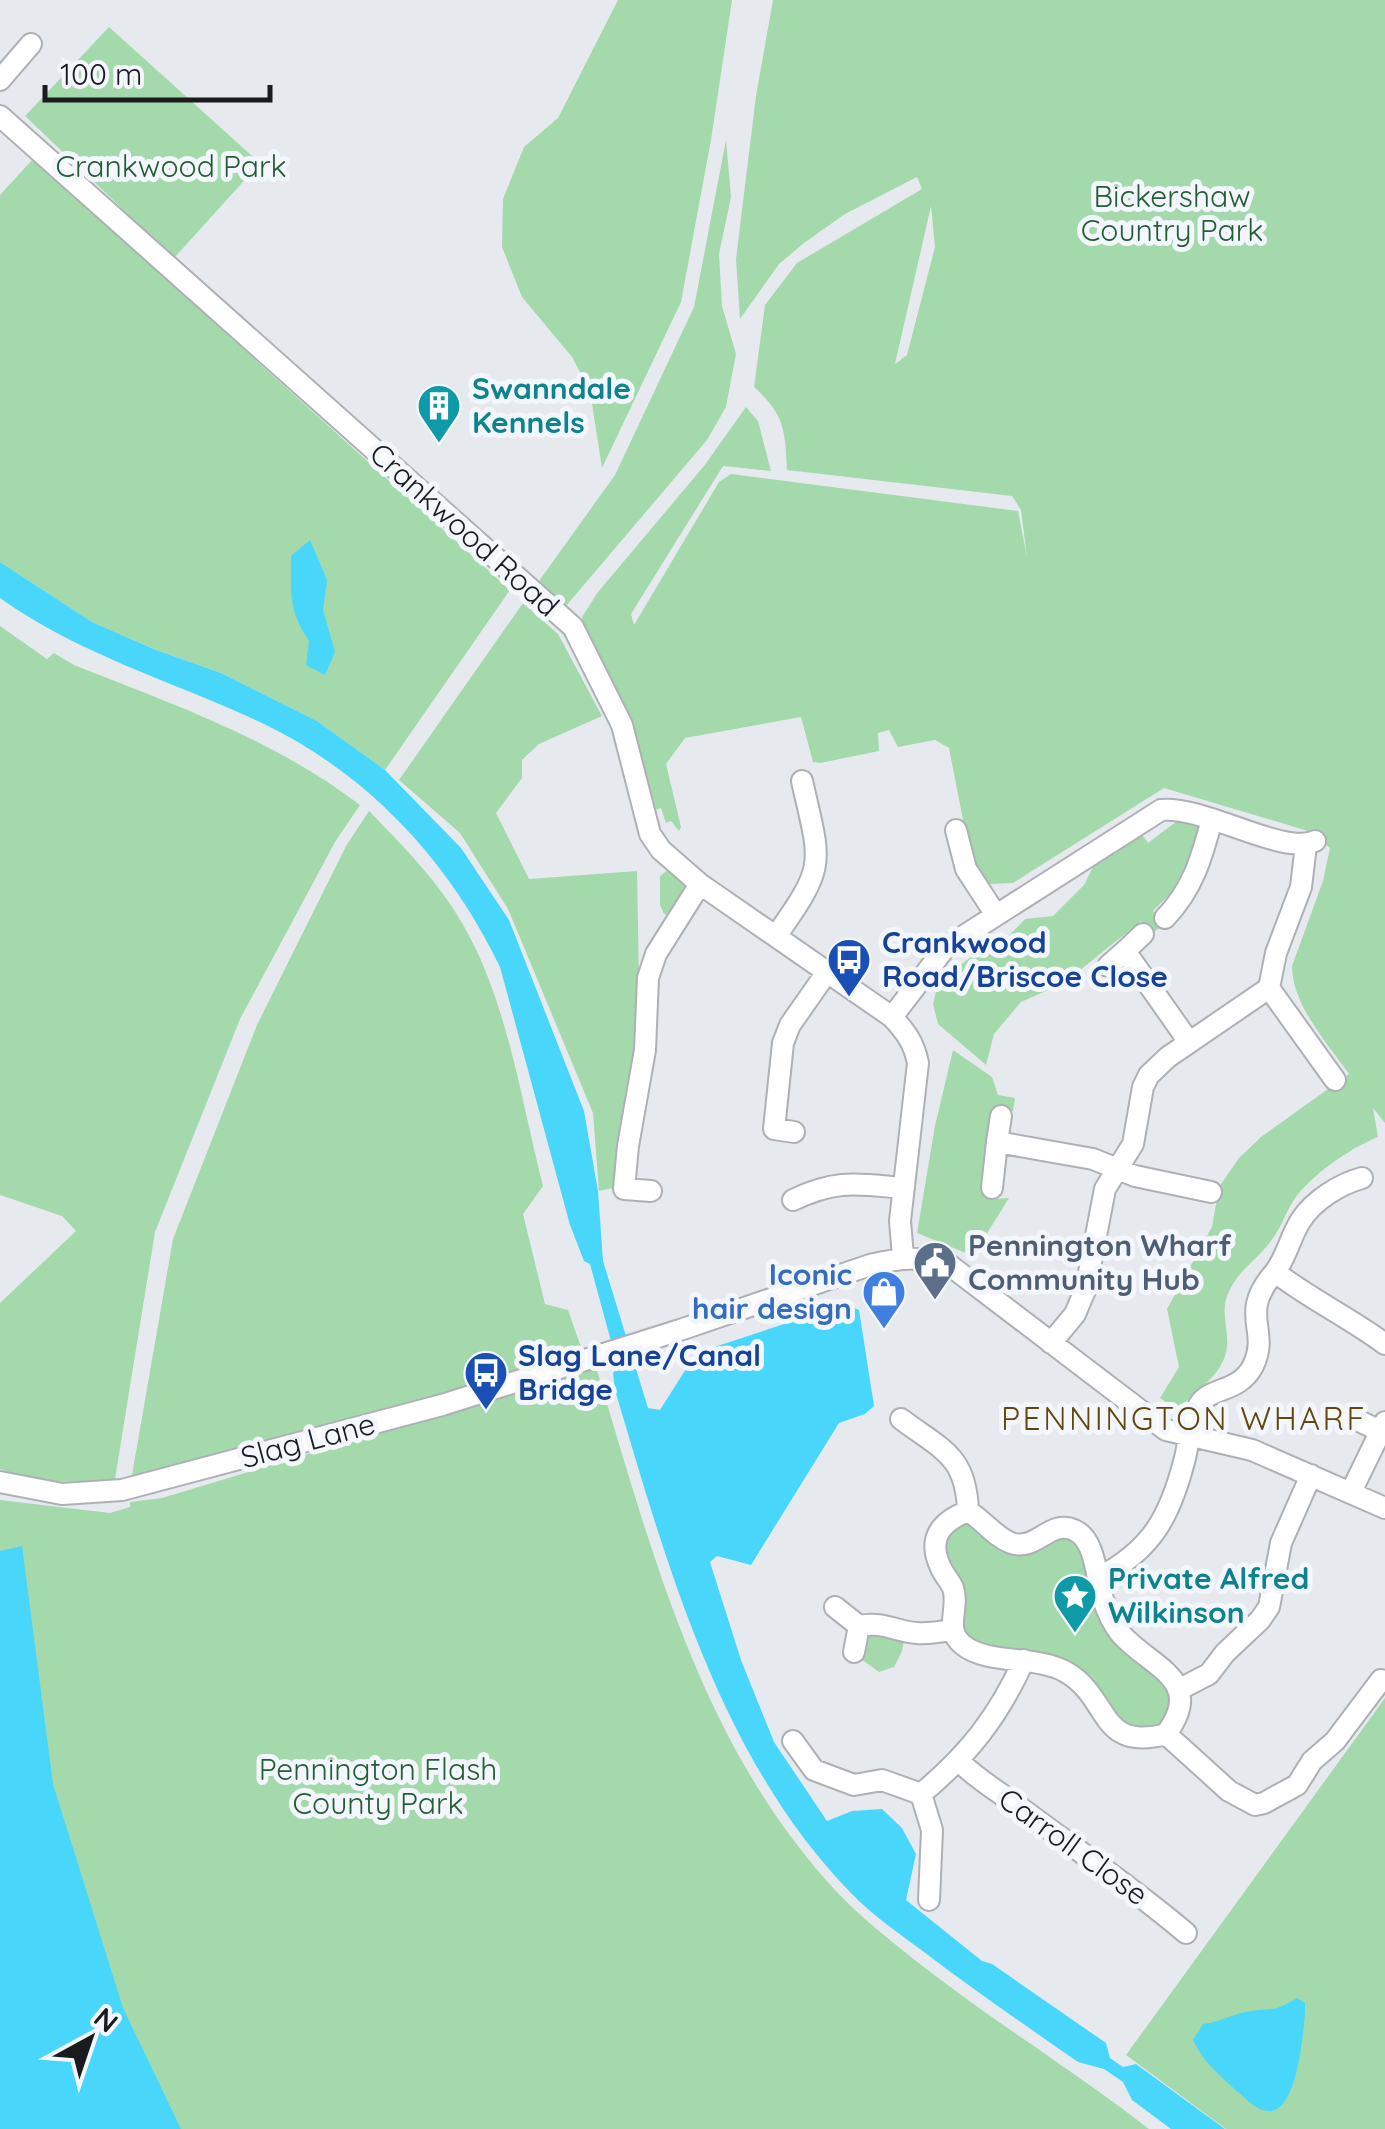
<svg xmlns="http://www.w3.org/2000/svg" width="1385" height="2129" font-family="Quicksand,sans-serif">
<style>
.green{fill:#a4d9ac;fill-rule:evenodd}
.water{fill:#48d6fb}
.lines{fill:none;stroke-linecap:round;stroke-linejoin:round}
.minor-casing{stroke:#adb0b5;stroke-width:24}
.minor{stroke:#fff;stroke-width:20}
.labels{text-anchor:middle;stroke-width:10;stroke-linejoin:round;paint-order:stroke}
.park-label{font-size:30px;fill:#235f32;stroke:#f3f7fd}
.culture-label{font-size:30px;font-weight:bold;fill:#0d838f;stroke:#f3f7fd;text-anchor:start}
.street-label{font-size:30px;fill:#191b1d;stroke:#f3f7fd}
.transit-label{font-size:30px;font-weight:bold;fill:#164399;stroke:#f3f7fd;text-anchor:start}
.service-label{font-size:30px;font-weight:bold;fill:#4e5e75;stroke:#f3f7fd;text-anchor:start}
.shop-label{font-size:30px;font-weight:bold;fill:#366cbe;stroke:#f3f7fd;text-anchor:end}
.neighbourhood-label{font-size:32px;letter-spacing:2.5px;fill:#62470c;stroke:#f3f7fd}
</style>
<rect width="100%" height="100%" fill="#e6eaef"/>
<path class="green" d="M618 0H732L711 140 681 302 602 468 590 391 572 357 522 297 502 247 503 199 524 147 558 118Z
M773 0H1385V1123L1373 1108 1378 1137C1349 1149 1319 1170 1298 1194 1287 1208 1282 1227 1271 1241 1257 1260 1237 1271 1228 1294 1220 1312 1229 1329 1227 1347 1224 1375 1195 1391 1177 1410L1160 1398 1179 1367 1167 1309 1212 1227 1219 1187 1239 1158 1261 1137 1349 1074C1328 1044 1292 1005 1292 966L1323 881 1330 848 1305 830 1164 788 1013 883 989 884 971 861 949 748 935 740 898 747 889 730 878 733 879 751 820 763 813 762 801 717 685 738 666 764 681 827 679 831 671 821 666 823 661 808 655 810 636 739 587 640 582 617 598 592 704 466 746 407 758 421 771 471 723 466 631 614 634 625 719 482 731 474 1018 511 1027 557 1021 510 1012 496 787 470C785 430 785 415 754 387L765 305 797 263 922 189 917 177 845 214 804 243 779 264 740 319 736 259 756 96ZM931 206 935 247 907 355 895 364Z
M109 27 260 163 174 258 25 116Z
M726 140 731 197 719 254 722 306 736 354 726 407 707 440 566 606 539 581 615 475 694 307Z
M33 159 510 590 385 770 317 721 221 673 156 650 92 622 0 562V195Z
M523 603 558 634 602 716 539 744 522 760V778L496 813 529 879 637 871 639 978 635 1042 613 1188 599 1191 593 1113 508 909 460 833 399 780Z
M0 626 47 659 54 653 74 665C173 704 275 740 360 805L335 842 240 1019 155 1232 115 1479C71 1484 42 1483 0 1469V1303L76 1231 62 1216 0 1195Z
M369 811C403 846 438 881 462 923 507 999 521 1100 543 1186L523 1214 545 1304 568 1310 582 1350 251 1453 132 1475 173 1239 257 1025 346 846Z
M1181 818 1199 826C1208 859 1174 890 1153 911L1164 924 1153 933 1141 921 1064 983 1021 1002 994 1034 986 1065 938 1024 933 1004 938 983 972 956 1002 943 1025 919 1053 916 1084 885 1096 861 1140 832 1148 843Z
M669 869 684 879 686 886 671 916 664 914 660 905V876Z
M953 1050 992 1077 998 1095 1015 1098 1013 1111 994 1109 983 1173 990 1199 1009 1198 973 1256 917 1233 935 1126Z
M596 1367C652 1552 701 1746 836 1891 860 1917 889 1939 916 1961 991 2020 1073 2070 1149 2129H0V1500L110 1513 130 1507V1502L162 1498Z
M964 1521 1043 1545 1069 1535 1083 1549 1088 1577 1168 1682 1172 1711 1156 1729H1124L1100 1693 980 1646 963 1636 941 1556 942 1539Z
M876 1629 904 1639 902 1651 894 1667 879 1672 861 1659 865 1640Z
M1385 1698V2129H1226L1126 2055Z"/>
<path class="water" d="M310 540 327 580 323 610 335 652 325 675 306 665 309 641C288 610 291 593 291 556Z
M0 562 92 622 156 650 221 673 317 721 385 770 461 848 509 920 584 1111 598 1191 603 1261 648 1408 660 1410 696 1353 845 1304 859 1310 874 1406 865 1414 839 1423 751 1565 717 1556 710 1562 741 1660 774 1742 827 1821 852 1811 882 1809 902 1828 916 1854 906 1900 982 1961 992 1964 1106 2043 1110 2058 1123 2067 1136 2064 1225 2129H1171L1132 2100 1123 2082 1104 2069 1078 2062C1026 2026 974 1990 924 1952 900 1934 873 1916 852 1894 721 1761 667 1565 615 1390L613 1373 618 1367 590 1264 584 1261 570 1225 500 967C449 861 368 773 260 722 172 681 80 655 0 598Z
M22 1546 53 1784 123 2008 181 2129H0V1551Z
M1297 1998 1305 2003V2014C1303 2034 1297 2109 1271 2111 1257 2112 1248 2100 1238 2092 1220 2076 1203 2062 1193 2040L1203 2024C1220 2022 1235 2013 1251 2011 1277 2007 1271 2013 1297 1998Z"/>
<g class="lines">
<defs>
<path id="minor" d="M0 80 31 44
M0 116 573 627 622 725 650 834 661 850 700 884 892 1017C906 1032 914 1043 918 1063L900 1221 903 1257
M956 830 966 869 996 915
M1306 845 1301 887 1276 953 1269 988 1335 1080
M1165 918C1193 889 1202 857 1212 819
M1143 934 1125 951 1189 1042
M776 936C827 864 821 865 802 781
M1108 966 1125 951
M892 1017 945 948 1161 810C1203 805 1283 856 1315 841
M794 1132 774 1129 783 1043 790 1025 827 972
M997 1142 1001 1116
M992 1188 997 1142 1093 1159 1135 1176 1211 1192
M651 1191 624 1189 628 1146 645 1050 648 978 656 954 700 884
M793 1200C837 1179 857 1184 904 1188
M1275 1272C1287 1256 1290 1237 1301 1220 1314 1200 1340 1184 1362 1178
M1051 1343 1075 1314 1086 1288 1105 1189 1133 1144 1143 1087 1149 1075 1168 1057 1269 988
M1353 1418 1380 1431
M901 1419C942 1450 966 1455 968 1511
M0 1482 62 1494 122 1490 442 1405 680 1330 870 1265C898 1258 920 1256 948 1264L1166 1430 1252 1450 1385 1508
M1351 1492 1385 1422
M968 1511C983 1520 995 1537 1011 1543 1036 1552 1050 1519 1074 1530 1096 1539 1096 1579 1103 1599 1107 1611 1112 1623 1120 1633 1149 1667 1207 1679 1166 1734 1098 1752 1111 1698 1066 1672 1036 1655 988 1665 963 1645 943 1629 960 1608 953 1588 950 1581 944 1575 941 1568 927 1539 940 1522 968 1511Z
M1098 1578C1152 1550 1170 1517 1185 1458 1189 1441 1190 1421 1199 1405 1209 1387 1239 1393 1253 1366 1271 1329 1237 1315 1275 1272 1310 1299 1350 1318 1385 1344
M835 1607 859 1626
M854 1652 859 1626C885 1621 895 1632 917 1633 928 1634 940 1632 951 1630
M1178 1690 1209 1674 1225 1653 1260 1620 1269 1607 1281 1543 1311 1475
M1166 1734 1229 1791 1255 1805 1264 1803 1297 1785 1312 1761 1335 1741 1381 1680
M793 1741 814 1770 854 1785 882 1780 921 1794C969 1754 998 1717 1024 1660
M960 1762C979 1781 1001 1793 1022 1809 1077 1850 1133 1888 1186 1933
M921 1794 932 1830 929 1900"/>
</defs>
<use href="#minor" class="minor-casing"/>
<use href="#minor" class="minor"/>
</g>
<defs>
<symbol id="building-pin" viewBox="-11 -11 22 30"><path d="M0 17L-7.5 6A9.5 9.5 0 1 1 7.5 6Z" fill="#0f9aa8" stroke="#f3f7fd"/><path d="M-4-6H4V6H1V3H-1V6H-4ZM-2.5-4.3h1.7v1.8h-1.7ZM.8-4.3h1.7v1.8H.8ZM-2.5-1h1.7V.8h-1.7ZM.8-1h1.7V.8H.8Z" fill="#fff"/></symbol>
<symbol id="bus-pin" viewBox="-11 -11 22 30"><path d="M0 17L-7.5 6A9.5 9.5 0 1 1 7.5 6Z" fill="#1a4fb4" stroke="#f3f7fd"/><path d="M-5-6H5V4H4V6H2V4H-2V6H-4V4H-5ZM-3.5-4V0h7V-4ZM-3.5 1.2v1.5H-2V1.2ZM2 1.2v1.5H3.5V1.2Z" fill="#fff"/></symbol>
<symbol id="civic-pin" viewBox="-11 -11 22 30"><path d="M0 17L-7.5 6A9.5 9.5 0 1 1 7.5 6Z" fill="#5c6f8a" stroke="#f3f7fd"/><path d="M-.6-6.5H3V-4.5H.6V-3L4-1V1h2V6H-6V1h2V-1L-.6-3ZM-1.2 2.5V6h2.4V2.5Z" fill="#fff"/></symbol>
<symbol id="shop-pin" viewBox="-11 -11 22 30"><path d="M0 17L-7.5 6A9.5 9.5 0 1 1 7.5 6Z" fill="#3f7fe0" stroke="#f3f7fd"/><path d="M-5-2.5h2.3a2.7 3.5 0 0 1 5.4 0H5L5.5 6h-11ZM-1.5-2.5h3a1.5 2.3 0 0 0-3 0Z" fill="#fff"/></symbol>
<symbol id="sight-pin" viewBox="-11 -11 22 30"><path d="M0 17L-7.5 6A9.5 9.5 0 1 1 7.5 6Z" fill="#0f9aa8" stroke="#f3f7fd"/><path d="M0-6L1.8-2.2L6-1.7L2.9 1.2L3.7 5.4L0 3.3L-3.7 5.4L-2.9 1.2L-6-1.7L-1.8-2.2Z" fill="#fff"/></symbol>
</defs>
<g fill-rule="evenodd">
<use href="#building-pin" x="414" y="381" width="50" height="68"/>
<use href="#bus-pin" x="824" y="935" width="50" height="68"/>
<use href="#civic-pin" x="910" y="1238" width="50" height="68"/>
<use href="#shop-pin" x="859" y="1267" width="50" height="68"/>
<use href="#bus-pin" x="461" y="1348" width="50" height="68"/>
<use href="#sight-pin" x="1050" y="1571" width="50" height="68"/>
</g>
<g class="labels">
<g class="park-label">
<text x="171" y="177">Crankwood Park</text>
<text x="1172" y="207">Bickershaw<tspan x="1172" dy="34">Country Park</tspan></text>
<text x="378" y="1780">Pennington Flash<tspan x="378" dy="34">County Park</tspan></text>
</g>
<g class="culture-label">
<text x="472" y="399">Swanndale<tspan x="472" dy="34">Kennels</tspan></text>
<text x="1108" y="1589">Private Alfred<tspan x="1108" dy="34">Wilkinson</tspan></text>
</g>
<g class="street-label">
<text transform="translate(464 530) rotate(42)" y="10">Crankwood Road</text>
<text transform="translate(308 1441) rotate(-15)" y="10">Slag Lane</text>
<text transform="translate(1073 1847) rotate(36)" y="10">Carroll Close</text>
</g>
<g class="transit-label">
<text x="882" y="953">Crankwood<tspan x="882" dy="34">Road/Briscoe Close</tspan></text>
<text x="518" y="1366">Slag Lane/Canal<tspan x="518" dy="34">Bridge</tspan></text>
</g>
<g class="service-label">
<text x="968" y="1256">Pennington Wharf<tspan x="968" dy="34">Community Hub</tspan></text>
</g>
<g class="shop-label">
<text x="852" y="1285">Iconic<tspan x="852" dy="34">hair design</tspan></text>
</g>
<g class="neighbourhood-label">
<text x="1184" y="1430">PENNINGTON WHARF</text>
</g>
</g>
<g transform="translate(90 2039) rotate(40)" stroke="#f3f7fd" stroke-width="8" paint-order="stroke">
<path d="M0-8L18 38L0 25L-18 38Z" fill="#191b1d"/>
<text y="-15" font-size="28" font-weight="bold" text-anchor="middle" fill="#191b1d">N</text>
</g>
<path d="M45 85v15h225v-15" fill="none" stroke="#191b1d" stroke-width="5"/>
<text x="60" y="85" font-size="30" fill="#191b1d" stroke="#f3f7fd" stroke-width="8" paint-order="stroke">100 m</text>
</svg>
